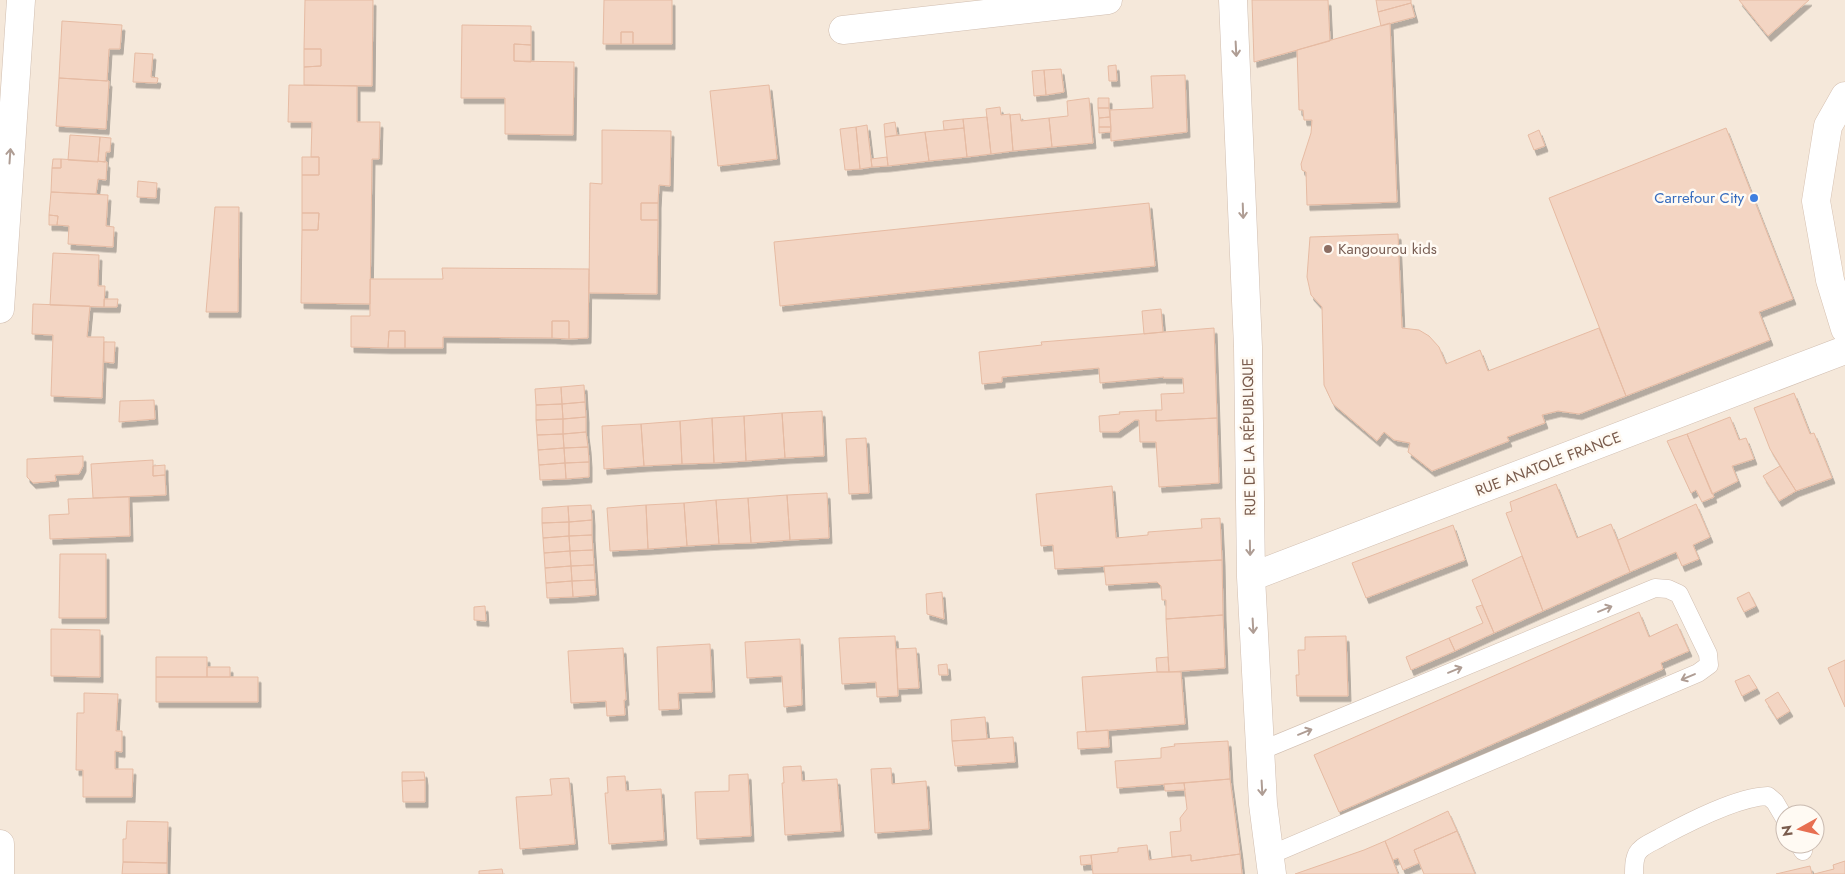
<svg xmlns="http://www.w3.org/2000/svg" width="1845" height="874" font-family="Jost,sans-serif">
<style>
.residential{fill:#f5e8da;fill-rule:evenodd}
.building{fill:#f3d5c3;stroke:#e6bba3;filter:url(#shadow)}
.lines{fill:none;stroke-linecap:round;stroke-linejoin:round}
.lane-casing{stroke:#d1beb0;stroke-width:19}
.street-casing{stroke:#d1beb0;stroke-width:29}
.secondary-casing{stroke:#d6c0b0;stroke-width:29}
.lane{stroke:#fff;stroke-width:18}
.street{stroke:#fff;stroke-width:28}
.secondary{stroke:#fff;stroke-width:28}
.oneway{stroke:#af9d94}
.shop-dot{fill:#3f7fe0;stroke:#fffaf3;stroke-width:2}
.education-dot{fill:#8d6e63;stroke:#fffaf3;stroke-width:2}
.labels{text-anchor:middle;stroke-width:5;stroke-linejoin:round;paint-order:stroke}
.shop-label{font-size:15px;fill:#366cbe;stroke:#fffaf3;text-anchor:end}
.education-label{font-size:15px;fill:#785e54;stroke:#fffaf3;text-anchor:start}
.street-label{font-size:15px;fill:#7a5c4d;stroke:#fffaf3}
</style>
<defs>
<filter id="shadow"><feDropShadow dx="3" dy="5.5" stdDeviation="0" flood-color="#0004"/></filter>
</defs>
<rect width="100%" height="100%" fill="#fdf6ec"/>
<path class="residential" d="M0 0H1845V874H0ZM1785 814H1815V844H1785Z"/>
<path class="building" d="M305 0H373L372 86 304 85V67L321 66V49H304Z
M604 0H672V44H633V32H621V44H603Z
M1252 0H1328L1330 41 1254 62Z
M1376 0H1411V3L1378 12Z
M1739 0H1809L1768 36Z
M1411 3 1415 17 1381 26 1378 12Z
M62 21 122 25 120 49H109L107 81 59 78Z
M1390 23 1397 202 1307 205 1306 172 1302 170 1301 164 1311 133 1312 120H1304L1303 110H1299L1297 50Z
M462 25 531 26V45L514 44V61L574 62 573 135 505 134V98H461Z
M621 32H633V44H621Z
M514 44 531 45V62L514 61Z
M304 49H321V66L304 67Z
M135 53 153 54 151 77 158 78 157 83 133 82Z
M1116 65 1117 81H1109L1108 66Z
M1061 69 1064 92 1046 95 1044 70Z
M1044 70 1046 95 1034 96 1032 71Z
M1185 75 1187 132 1111 141 1110 110 1153 108 1151 76Z
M59 78 109 81 106 129 56 126Z
M289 85 357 86V122H380L379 159H372L370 304 301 303 302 230H318L319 213H302V175H319V157H311L312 122H288Z
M769 85 777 159 718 166 710 91Z
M1089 98 1093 143 1052 147 1049 118 1068 116 1067 101Z
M1098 98H1109V108H1098Z
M1000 107 1001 115 1010 114 1013 151 991 154 986 109Z
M1098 108H1109L1110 117 1099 118Z
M1020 114 1021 121 1049 118 1052 147 1013 151 1010 115Z
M987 117 991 154 967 157 963 119Z
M1110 117 1111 127H1099V118Z
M963 119 964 128 944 130 943 121Z
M895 122 897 135 885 137 884 124Z
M867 125 872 167 860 169 856 127Z
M856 127 860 169 845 170 840 129Z
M1099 127H1111V132L1099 133Z
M964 128 967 157 929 161 925 132Z
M1726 128 1793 299 1759 312 1770 340 1626 396 1549 198Z
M602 130 671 131 670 186 659 185 658 203H641V220H658L657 294 589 293 590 183 602 184Z
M1539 130 1545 146 1534 150 1528 135Z
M925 132 929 161 888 166 885 137Z
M70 135 100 137 98 162 68 160Z
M100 137 111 138 110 152H106L105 162 98 161Z
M302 157H319V175H302Z
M887 157 888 166 872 167 871 159Z
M53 159H61V168H52Z
M61 159 107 162 106 180 98 179 96 194 51 192 52 168H61Z
M138 181 157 183 156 198 137 197Z
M51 192 108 195 106 226 114 227 113 247 68 244 69 226 57 225 58 216 49 215Z
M641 203H658V220H641Z
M1149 203 1155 266 780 306 774 242Z
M215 207H239L238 312H206Z
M302 213H319L318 230H302Z
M49 215 58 216 57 225H49Z
M1398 234 1402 328 1419 330 1429 336 1439 347 1446 364 1480 350 1488 371 1599 328 1626 396 1579 414 1558 411 1542 415 1545 423 1507 437 1509 441 1432 471 1408 452 1410 443 1394 440 1384 432 1377 441 1333 404 1324 385 1322 307 1311 295 1307 277 1310 237Z
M53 253 99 255 98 286H105L104 307 50 305Z
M442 268 589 269 588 338 569 339V321H552V338L443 337V348H405V331H389L388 348 351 347V316H370V279H443Z
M104 299H118L117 307H104Z
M33 304 90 306 87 337H104L102 398 51 396 53 335 32 334Z
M1161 309 1163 332 1144 334 1142 311Z
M552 321H569V339L552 338Z
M1214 328 1217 418 1156 421V410H1162L1161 394 1184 393 1183 378H1163L1164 377 1100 383 1099 368 1002 377V382L982 384 979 352 1042 345 1041 342Z
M389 331H405V348H388Z
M104 342H115L114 363 104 362Z
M584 385 585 402 562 404 561 387Z
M561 387 562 404 536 405 535 389Z
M1794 393 1810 434 1814 433 1832 478 1796 491 1770 449 1754 408Z
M154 400 155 419 119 422 120 401Z
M585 402 586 417 563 419 562 404Z
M562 404 563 419 536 420V405Z
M1156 410V421L1217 418 1219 483 1159 487 1156 442H1140L1139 420H1135L1118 432H1100L1099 416 1120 414 1119 412Z
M822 411 824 456 785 458 782 413Z
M782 413 785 458 746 461 744 416Z
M744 416 746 461 714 463 712 418Z
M586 417V432L563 434V419Z
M1730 417 1739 440 1746 438 1754 459 1732 466 1738 481 1712 494 1687 434Z
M712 418 714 463 682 464 680 421Z
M563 419V434L537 435 536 420Z
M680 421 682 464 644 466 641 424Z
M641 424 644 466 604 469 602 426Z
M586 432 588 447 564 448 563 434Z
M563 434 564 448 538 450 537 435Z
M1687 434 1714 497 1702 502 1696 490 1691 493 1667 441Z
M866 438 869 493 849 494 846 439Z
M588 447 589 462 565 463 564 448Z
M564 448 565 463 539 465 538 450Z
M83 456V466L79 474 55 475 56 481 33 483 27 477V459Z
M153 460V476L165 475 166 495 93 498 91 464Z
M589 462V477L566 479 565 463Z
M565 463 566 479 540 480 539 465Z
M165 465V475L153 476V466Z
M1780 466 1796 491 1779 501 1763 476Z
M1556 484 1577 538 1611 524 1630 572 1543 611 1506 513 1512 511 1510 502Z
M1112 486 1116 538 1148 535V532L1202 528 1201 519 1220 518 1222 560 1055 569 1053 545 1041 546 1036 494Z
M827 493 829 538 790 540 787 495Z
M787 495 790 540 751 543 748 498Z
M129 497 130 536 50 539 49 515 69 514 68 499Z
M748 498 751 543 719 544 716 500Z
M716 500 719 544 687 546 684 503Z
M684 503 687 546 648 549 646 505Z
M1696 504 1710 537 1693 545 1699 559 1682 566 1676 552 1630 572 1618 540Z
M591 505 592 520 569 522 568 506Z
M646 505 648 549 610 551 607 508Z
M568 506 569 522 542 523V508Z
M592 520V535L569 536V522Z
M569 522V536L543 538 542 523Z
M1453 525 1465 560 1366 598 1352 563Z
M592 535 593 550 570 551 569 536Z
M569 536 570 551 544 553 543 538Z
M593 550 594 565 571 566 570 551Z
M570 551 571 566 545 568 544 553Z
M60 554H106V618H59Z
M1522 556 1543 611 1494 633 1472 580Z
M1222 560 1223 615 1166 619V600H1162L1161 586 1157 582 1106 585 1104 566Z
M594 565 595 580 572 581 571 566Z
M571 566 572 581 546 583 545 568Z
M595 580 596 595 573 597 572 581Z
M572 581 573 597 547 598 546 583Z
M942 592 944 619 927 614 926 594Z
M1749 592 1756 606 1744 612 1737 598Z
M1482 605 1494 633 1455 651 1449 638 1483 623 1476 607Z
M485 606 486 621 474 620V607Z
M1639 612 1649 637 1677 624 1689 651 1661 663 1663 669 1339 812 1314 755Z
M1223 615 1225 668 1169 672 1166 619Z
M51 629 100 630V677L51 676Z
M895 636 898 696 877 697 876 682 842 684 839 638Z
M1346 636 1348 696H1297L1296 675H1299L1298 650H1305V637Z
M1449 638 1455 651 1411 670 1406 657Z
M800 639 802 705 784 707 782 676 747 678 745 642Z
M710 644 712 692 678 693 679 709 659 710 657 647Z
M623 648 626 700H624L625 715 607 716 606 701 571 703 568 651Z
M916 648 919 688 898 689 896 649Z
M156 657H207V677H156Z
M1168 657 1169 672H1157L1156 658Z
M1845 660V707L1828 668Z
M947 664 948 675H939L938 665Z
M207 667H230V677H207Z
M1157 672H1181L1185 724 1086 732 1082 677Z
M1749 675 1757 688 1742 696 1735 681Z
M156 677H258V702H156Z
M1778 692 1790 711 1777 719 1765 700Z
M84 693 118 694 116 731H122V752L115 751V769H133L132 797H83V770H76L77 713H84Z
M985 717 987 739 952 741 951 720Z
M1108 730 1109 747 1078 749 1077 732Z
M1013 737 1015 762 955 766 952 741Z
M1228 741 1230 779 1117 788 1115 761 1161 758V748L1175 746 1174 744Z
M801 766 802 781 837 779 841 831 785 835 782 783H784L783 767Z
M891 768 892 784 926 781 929 829 875 833 871 769Z
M402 772H424L425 780 402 781Z
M748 774 751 836 697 839 695 792 729 791V775Z
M625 776 626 791 661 789 664 840 609 844 605 793H608L607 777Z
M569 778 575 844 520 849 516 797 552 795 550 779Z
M1230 779 1240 854 1191 861V855L1172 857 1170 832 1181 831 1180 818 1187 809 1184 783Z
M425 780V802H403L402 781Z
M1184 783 1185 790 1165 791 1164 784Z
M1448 811 1457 831 1414 850 1419 863 1403 870 1398 858 1393 860 1385 841Z
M127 821 168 822 167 863 123 862V839H126Z
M1457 831 1475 874H1424L1414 850Z
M1385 841 1398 874H1295L1364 850Z
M1147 845 1149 860 1191 855V861L1240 854 1242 874H1093L1091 855 1118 852V848Z
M1091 855 1092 864 1081 865 1080 856Z
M1845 861V874H1814L1834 869 1833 865Z
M123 862 167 863V874H122Z
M1810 866 1812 874H1776Z
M502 869 503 874H479V871Z"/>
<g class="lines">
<defs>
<path id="lane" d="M1260 751 1655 588 1668 589 1679 594 1708 654 1709 665 1698 673 1270 855
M1799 844 1803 851
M1634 874C1634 866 1634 854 1641 849 1646 844 1655 841 1661 837 1689 822 1737 797 1768 796L1775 802 1785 819"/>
<path id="street" d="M1233 0 1248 347 1251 577 1263 804 1272 874
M843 30 1108 0
M0 309 21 0
M1251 577 1845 350
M0 844V874"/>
<path id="secondary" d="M1845 96 1828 126 1816 201 1830 280 1845 329"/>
</defs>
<use href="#lane" class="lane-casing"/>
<use href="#street" class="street-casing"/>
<use href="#secondary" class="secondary-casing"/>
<use href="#lane" class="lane"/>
<use href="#street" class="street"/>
<use href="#secondary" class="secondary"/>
</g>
<defs><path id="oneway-shaft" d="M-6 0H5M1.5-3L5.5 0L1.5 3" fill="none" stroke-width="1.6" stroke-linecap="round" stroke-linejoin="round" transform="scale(1.25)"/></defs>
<g class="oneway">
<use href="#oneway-shaft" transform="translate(1236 49) rotate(87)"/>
<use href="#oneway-shaft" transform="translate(10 156) rotate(-86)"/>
<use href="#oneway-shaft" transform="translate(1243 211) rotate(88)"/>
<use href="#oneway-shaft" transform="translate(1250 548) rotate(89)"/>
<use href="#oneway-shaft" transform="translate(1605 609) rotate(-22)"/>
<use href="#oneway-shaft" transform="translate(1253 626) rotate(87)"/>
<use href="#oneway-shaft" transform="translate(1455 670) rotate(-22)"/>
<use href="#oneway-shaft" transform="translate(1688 677) rotate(157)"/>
<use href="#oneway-shaft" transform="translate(1305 732) rotate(-22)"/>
<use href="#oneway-shaft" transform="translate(1262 788) rotate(87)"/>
</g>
<circle class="shop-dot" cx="1754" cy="198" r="5"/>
<circle class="education-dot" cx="1328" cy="249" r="5"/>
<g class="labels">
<g class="shop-label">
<text x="1744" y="203">Carrefour City</text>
</g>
<g class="education-label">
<text x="1338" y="254">Kangourou kids</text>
</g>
<g class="street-label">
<text transform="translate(1249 437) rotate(-91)" y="5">RUE DE LA RÉPUBLIQUE</text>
<text transform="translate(1548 464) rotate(-21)" y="5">RUE ANATOLE FRANCE</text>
</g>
</g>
<g transform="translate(1800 829) rotate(262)"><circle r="24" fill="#fffaf3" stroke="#cabbb1"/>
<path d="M0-4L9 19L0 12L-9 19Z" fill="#e76f51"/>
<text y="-8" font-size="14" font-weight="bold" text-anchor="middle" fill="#7a5c4d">N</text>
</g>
</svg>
